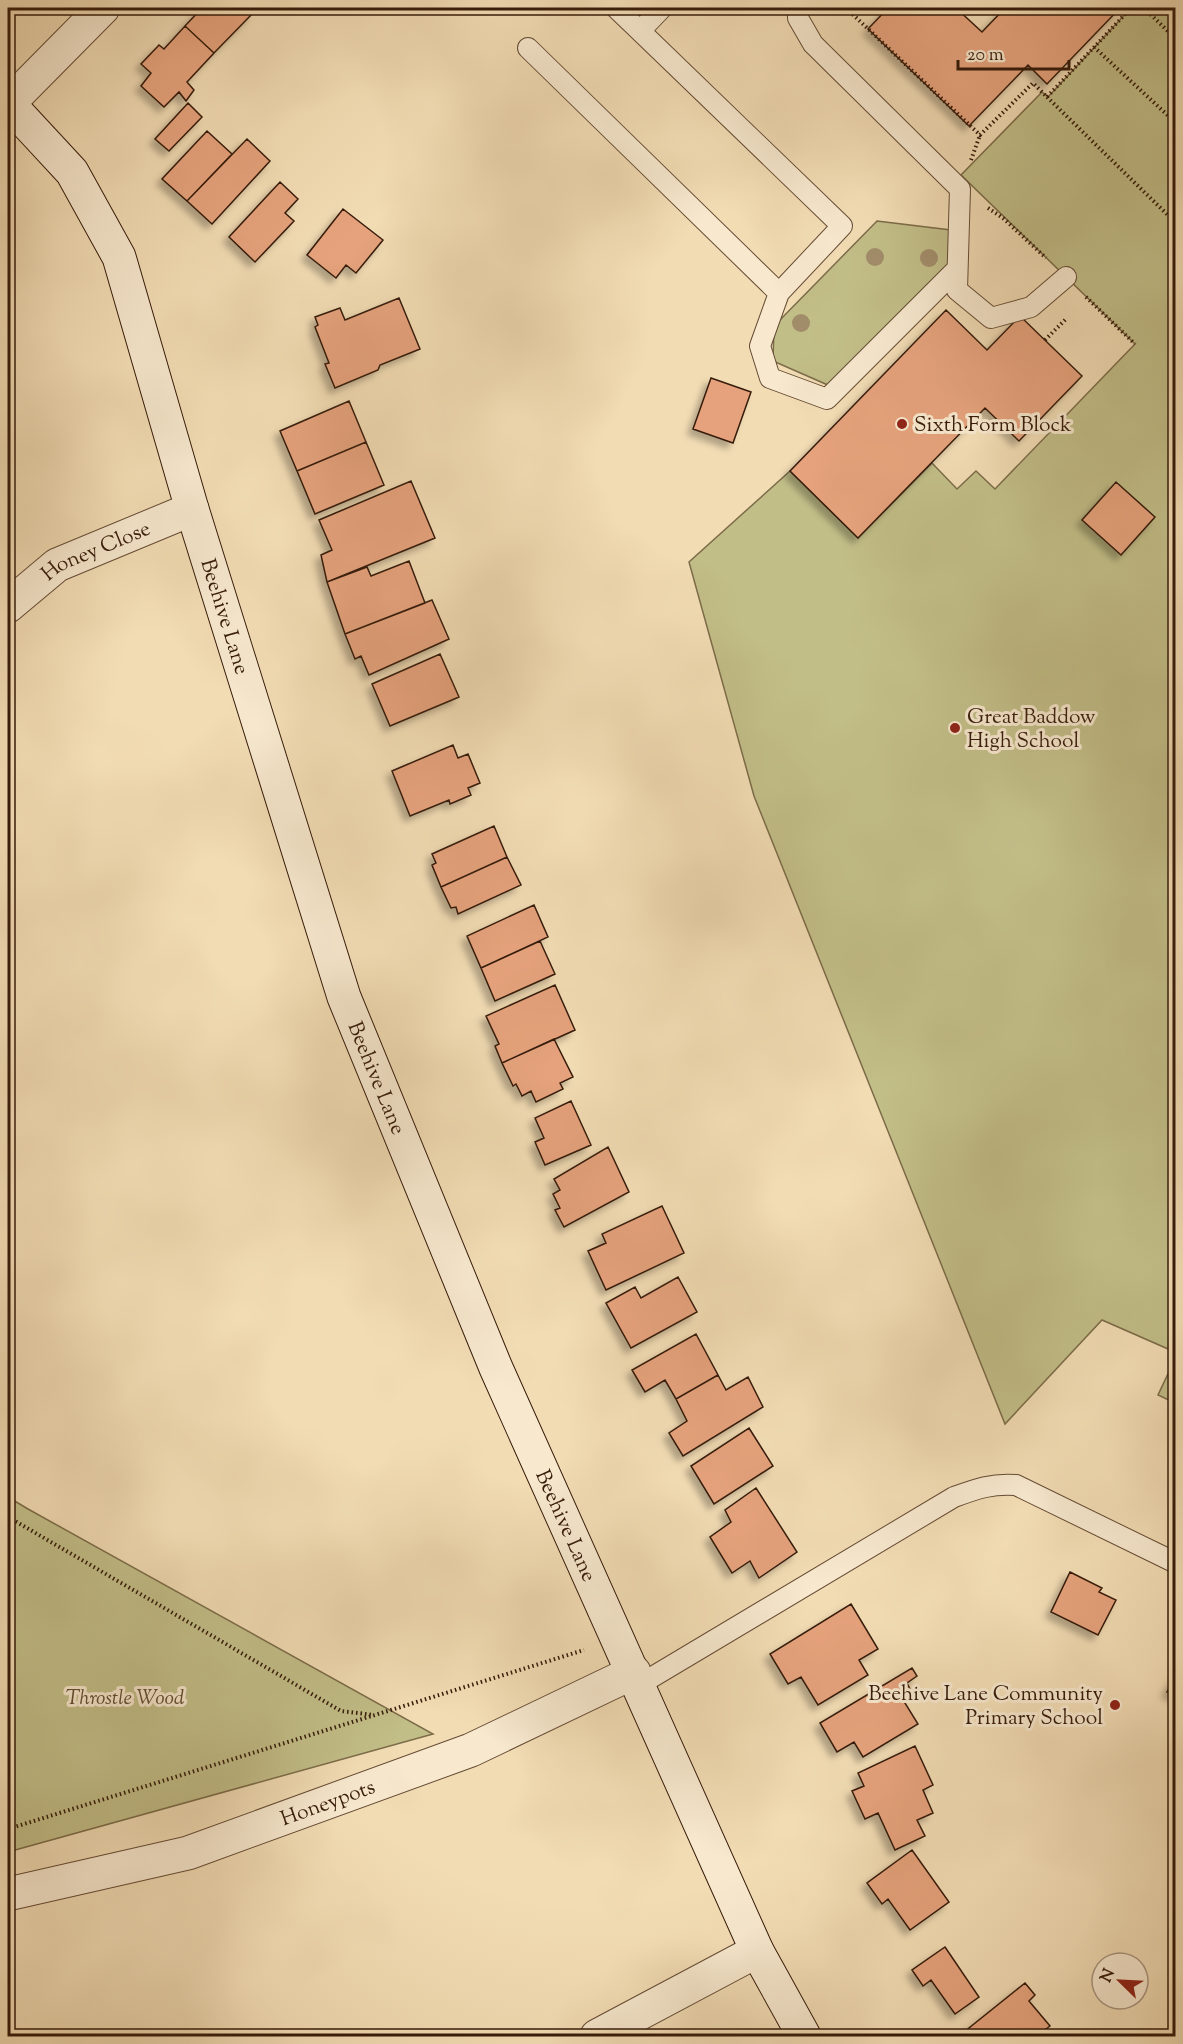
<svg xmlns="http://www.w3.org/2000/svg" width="1183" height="2044" font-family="'Sorts Mill Goudy',serif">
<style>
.green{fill:#c2be88;stroke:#7c6c49;stroke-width:1.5}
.building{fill:#e5a27c;stroke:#361b0a;stroke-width:1.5;filter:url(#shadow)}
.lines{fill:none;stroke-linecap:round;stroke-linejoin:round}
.lane-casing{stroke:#654b34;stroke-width:22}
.street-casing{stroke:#654b34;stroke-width:35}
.secondary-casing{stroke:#361b0a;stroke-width:35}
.path{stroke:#361b0a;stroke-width:4;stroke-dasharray:1.5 3;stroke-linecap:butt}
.lane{stroke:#f7e8ce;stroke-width:20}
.street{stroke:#f7e8ce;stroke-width:33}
.secondary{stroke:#f7e8ce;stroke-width:33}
.tree{fill:#a28d6b}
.poi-dot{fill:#8f2418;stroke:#f7e8ce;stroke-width:2}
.labels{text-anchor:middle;stroke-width:6;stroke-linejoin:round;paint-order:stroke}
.poi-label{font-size:21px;fill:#361b0a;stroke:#f7e8ce;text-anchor:start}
.street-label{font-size:21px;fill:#361b0a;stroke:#f7e8ce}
.park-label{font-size:21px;font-style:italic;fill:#604c30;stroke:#f7e8ce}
</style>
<defs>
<filter id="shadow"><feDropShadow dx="-5.5" dy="5.5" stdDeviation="3" flood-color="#0004"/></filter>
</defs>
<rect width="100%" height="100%" fill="#f2dcb4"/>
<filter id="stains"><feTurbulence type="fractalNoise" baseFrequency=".00333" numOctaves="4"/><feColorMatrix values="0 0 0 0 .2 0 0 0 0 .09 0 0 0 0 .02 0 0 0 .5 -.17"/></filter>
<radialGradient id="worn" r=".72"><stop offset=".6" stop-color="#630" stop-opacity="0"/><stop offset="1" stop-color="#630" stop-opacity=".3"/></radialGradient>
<path class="green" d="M1131 8H1175V1352L1102 1320 1005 1424 754 796 689 562 790 471 858 538 932 463 957 489 976 471 995 489 1135 344 961 175 1042 92 1048 97Z
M877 221 959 231 957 269 837 389 773 361 774 326Z
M1175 1359V1403L1158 1395Z
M8 1497 28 1509 433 1734 8 1852Z"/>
<path class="building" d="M202 8H248L253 13 214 53 185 26Z
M888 8H956L982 32 1005 8H1120L1047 84 1028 65 969 126 868 29Z
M185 26 214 53 187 82 194 90 186 101 179 92 164 107 141 86 151 73 141 64 159 45 164 49Z
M188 103 202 117 169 151 155 139Z
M207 131 232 154 187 201 162 179Z
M247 139 270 161 212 224 187 201Z
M280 182 298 199 285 213 294 221 255 262 229 237Z
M343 209 383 240 356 273 346 265 336 278 307 255Z
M399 298 420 349 380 365 378 370 335 388 325 364 329 363 315 327 318 325 315 317 340 308 345 320Z
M946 310 987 350 1020 316 1082 376 1019 441 985 408 858 538 790 471Z
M711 378 751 392 733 443 693 429Z
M349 401 366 442 297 471 280 431Z
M366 442 384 485 315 514 297 471Z
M411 481 435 538 327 582 321 555 332 550 319 520Z
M1116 482 1155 517 1121 555 1082 520Z
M409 561 425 603 345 634 327 582 367 567 371 576Z
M432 600 449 639 369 675 361 656 355 659 345 634Z
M440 654 459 697 390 726 372 684Z
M453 745 458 758 468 754 480 783 468 788 471 795 450 804 449 800 410 816 392 771Z
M494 826 507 857 441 887 432 865 436 863 432 854Z
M507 857 521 885 458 914 456 907 451 908 441 887Z
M534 905 548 937 481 968 467 936Z
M540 941 555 974 495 1001 481 968Z
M555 985 575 1030 502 1063 495 1046 499 1044 486 1016Z
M554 1039 573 1077 560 1083 563 1089 536 1102 531 1091 522 1096 516 1084 513 1086 502 1063Z
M571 1101 591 1145 545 1165 535 1142 544 1138 535 1118Z
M608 1147 629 1192 564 1227 555 1210 560 1208 553 1194 560 1190 554 1179Z
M662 1206 684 1253 606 1290 588 1251 606 1243 602 1234Z
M678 1277 697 1312 631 1348 606 1303 635 1287 641 1298Z
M696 1334 718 1375 676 1399 665 1380 645 1392 632 1370Z
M718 1375 726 1390 748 1377 763 1407 683 1456 669 1433 687 1421 676 1399Z
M749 1428 773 1466 714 1504 691 1466Z
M756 1488 797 1552 759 1578 750 1561 732 1573 710 1537 731 1522 725 1510Z
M1070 1572 1102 1588 1099 1592 1116 1600 1098 1635 1051 1612Z
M851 1604 878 1649 859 1660 868 1675 818 1705 801 1677 788 1684 770 1654Z
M912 1668 917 1676 907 1683 910 1689 900 1695 918 1724 863 1757 854 1742 837 1752 820 1723Z
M1176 1675V1696L1167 1692Z
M915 1746 933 1785 923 1790 933 1813 917 1820 925 1836 895 1850 878 1813 865 1819 852 1791 864 1786 858 1773Z
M912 1850 949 1902 910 1930 888 1899 882 1904 867 1883Z
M945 1947 979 1997 955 2014 931 1980 923 1986 912 1970Z
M1025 1983 1035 1995 1029 2001 1050 2026 1037 2036H959Z"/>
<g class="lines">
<defs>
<path id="lane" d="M616 8 640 31 662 8
M798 8V18L813 44 960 189 957 290 991 318 1031 307 1066 277
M528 48 779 293 842 226 640 31
M779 293 760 346 770 378 827 399 957 269
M639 1685 954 1497C976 1489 992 1483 1016 1485L1176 1563"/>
<g id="street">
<path d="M8 104 103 8"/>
<path id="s1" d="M8 606 57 565 192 509"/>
<path id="s2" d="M8 1894 188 1853 471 1750 634 1672"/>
<path d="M597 2036 757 1951"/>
</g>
<g id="secondary">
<path id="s3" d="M8 103 72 172 119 257 192 509 344 997 496 1368 757 1951 804 2036"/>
</g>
</defs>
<use href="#lane" class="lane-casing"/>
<use href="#street" class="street-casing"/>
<use href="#secondary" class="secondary-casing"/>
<path class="path" d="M846 8 980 135 1033 83 1047 97 1131 8
M1144 8 1175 38
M1094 47 1176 123
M1047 97 1176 223
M971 160 980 135
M988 208 1003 218 1046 258
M1086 297 1135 344
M1045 340 1066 319
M8 1517 341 1711 374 1715
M8 1829 584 1650"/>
<use href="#lane" class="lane"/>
<use href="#street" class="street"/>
<use href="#secondary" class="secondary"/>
</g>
<g class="tree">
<circle cx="875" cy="257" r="9"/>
<circle cx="929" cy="258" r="9"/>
<circle cx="801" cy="323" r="9"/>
</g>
<g class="poi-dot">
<circle cx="902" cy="424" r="6"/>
<circle cx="955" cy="728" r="6"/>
<circle cx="1115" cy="1705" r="6"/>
</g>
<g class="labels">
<g class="poi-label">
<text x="914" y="431">Sixth Form Block</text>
<text x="967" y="723">Great Baddow<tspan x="967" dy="24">High School</tspan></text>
<text x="1103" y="1700" text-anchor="end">Beehive Lane Community<tspan x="1103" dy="24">Primary School</tspan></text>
</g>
<g class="street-label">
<text dy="7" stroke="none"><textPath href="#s1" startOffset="105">Honey Close</textPath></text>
<text dy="7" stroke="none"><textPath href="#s3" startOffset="566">Beehive Lane</textPath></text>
<text dy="7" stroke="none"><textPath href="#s3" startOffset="1052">Beehive Lane</textPath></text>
<text dy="7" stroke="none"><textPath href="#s3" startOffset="1538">Beehive Lane</textPath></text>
<text dy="7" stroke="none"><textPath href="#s2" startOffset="333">Honeypots</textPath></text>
</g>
<g class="park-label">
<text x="125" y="1704">Throstle Wood</text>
</g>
</g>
<rect width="1183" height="2044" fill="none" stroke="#f2dcb4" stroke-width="30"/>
<rect x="9" y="9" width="1165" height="2026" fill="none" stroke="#361b0a" stroke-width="3"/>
<rect x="15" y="15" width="1153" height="2014" fill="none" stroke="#361b0a" stroke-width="1.5"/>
<g transform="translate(1120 1981) rotate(294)"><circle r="28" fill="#f7e8ce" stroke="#aa9680" stroke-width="1.5"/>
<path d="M0-4.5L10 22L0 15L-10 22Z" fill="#8f2418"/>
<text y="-9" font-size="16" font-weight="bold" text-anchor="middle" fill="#361b0a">N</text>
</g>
<path d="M958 60v9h111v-9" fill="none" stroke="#361b0a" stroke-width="3"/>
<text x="967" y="60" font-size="18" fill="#361b0a" stroke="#f7e8ce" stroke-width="4.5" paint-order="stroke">20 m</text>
<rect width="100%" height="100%" filter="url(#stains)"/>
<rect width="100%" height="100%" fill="url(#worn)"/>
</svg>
